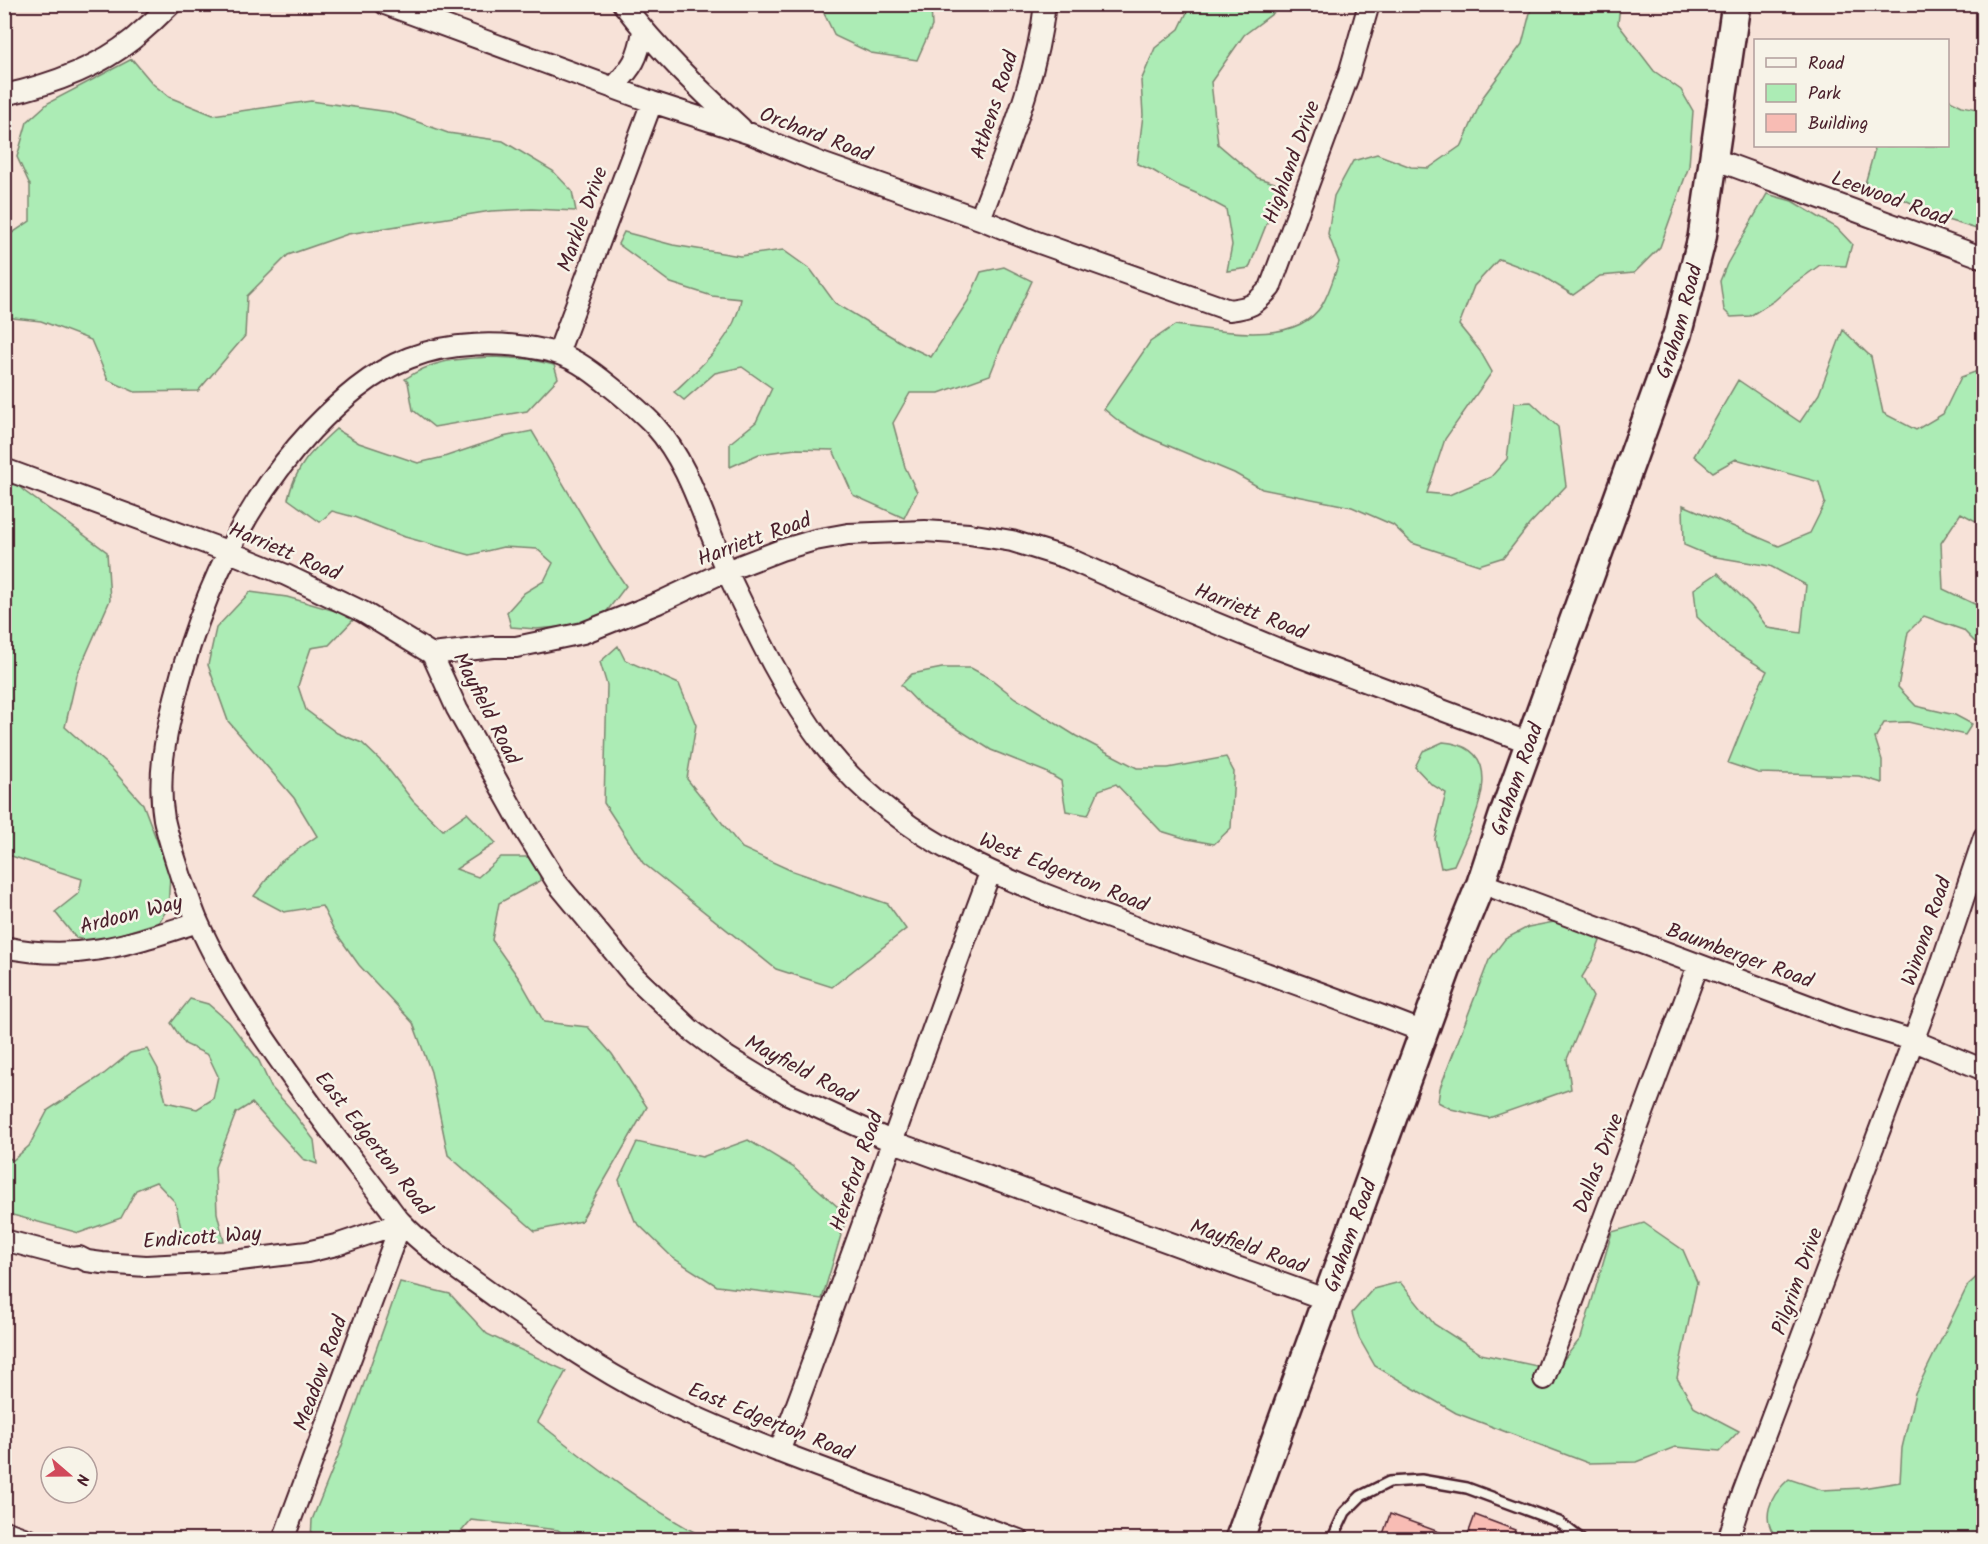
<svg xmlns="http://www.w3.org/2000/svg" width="1988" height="1544" font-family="Kalam,sans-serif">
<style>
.green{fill:#acecb5;stroke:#7b8670;stroke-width:1.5}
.building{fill:#f8bcb4;stroke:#4a1f2b;stroke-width:1.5}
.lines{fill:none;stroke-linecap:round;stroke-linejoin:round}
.service-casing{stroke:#4a1f2b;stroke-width:14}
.minor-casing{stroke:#4a1f2b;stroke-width:24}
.secondary-casing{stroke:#4a1f2b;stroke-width:32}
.service{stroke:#f7f3e8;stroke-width:9}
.minor{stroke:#f7f3e8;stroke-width:20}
.secondary{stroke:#f7f3e8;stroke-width:27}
.labels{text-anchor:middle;stroke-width:5;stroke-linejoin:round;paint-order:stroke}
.street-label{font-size:21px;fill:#4a1f2b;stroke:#f7f3e8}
</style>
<rect width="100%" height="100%" fill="#f7e2d8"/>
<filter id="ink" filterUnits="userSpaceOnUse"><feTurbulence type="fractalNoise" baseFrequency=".0167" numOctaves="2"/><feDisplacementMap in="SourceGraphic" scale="12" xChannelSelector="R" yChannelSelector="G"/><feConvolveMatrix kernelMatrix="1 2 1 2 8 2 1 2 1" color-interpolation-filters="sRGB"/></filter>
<g filter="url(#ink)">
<path class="green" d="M1191 4 1284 5 1244 35 1211 82 1218 144 1258 178 1282 185 1249 268 1227 271 1232 245 1226 209 1198 194 1177 185 1152 170 1137 164 1143 115 1141 81 1155 48 1179 29Z
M820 5H931L932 26 917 60 871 53 835 36Z
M1532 5H1620L1618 24 1654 71 1681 90 1693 111 1689 166 1660 247 1634 273 1600 276 1573 295 1539 274 1499 259 1474 286 1459 325 1480 351 1492 372 1445 439 1427 493 1449 495 1491 477 1507 459 1514 403 1531 402 1558 427 1566 486 1529 525 1504 557 1479 565 1412 543 1393 525 1352 507 1262 489 1234 473 1145 436 1121 423 1104 409 1150 342 1175 325C1218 330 1295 348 1322 305 1330 292 1334 276 1339 262L1328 234 1334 196 1353 161 1377 154 1411 167 1429 168 1462 145 1483 97 1522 44Z
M132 59 153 84 169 97 213 115 311 101 390 112 448 133 503 141 553 171 572 191 576 211 532 209 491 211 348 234 288 255 247 296 245 336 198 391 135 392 108 380 91 340 41 321 4 317 5 238 30 221V185L17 157 27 122 48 103Z
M1948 99 1962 106 1983 110V231L1944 219 1897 196 1863 191 1874 152 1873 146H1948Z
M1767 194 1792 201 1837 228 1852 244 1846 266 1820 265 1791 286 1774 301 1750 316 1731 317 1724 310 1720 281 1727 264Z
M624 232 673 245 740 256 783 250 811 270 835 303 904 344 931 357 968 301 981 272 1004 267 1032 281 1001 347 990 375 939 393H910L893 423 905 467 917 492 904 518 853 495 833 450 796 449 759 454 730 467V443L756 422 772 388 742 367 715 373 684 400 674 392C701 366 735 338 741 299L712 296 671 283 618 244Z
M1843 330 1871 357 1883 413 1916 430 1943 414 1961 377 1983 369V431L1978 447 1982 504 1983 505V525L1961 513 1941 543 1943 589 1983 608V650L1963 630 1924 616 1908 632 1898 687 1916 706 1955 715 1972 724 1965 735 1908 722 1884 723 1875 738 1882 760V783L1859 776 1758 773 1728 763 1757 691 1767 671 1726 645 1697 617 1694 589 1718 573 1751 606 1768 628 1801 633 1806 585 1770 566 1710 556 1684 545 1683 505 1779 546 1810 533 1825 503 1819 482 1736 459 1713 472 1694 456 1738 380 1800 422 1819 394Z
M493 357 528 359 554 365 558 378 527 411 434 427 413 410 408 382 405 379C435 359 458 359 493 357Z
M336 429 359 443 418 463 444 457 503 437 532 431 609 561 626 586 604 615 570 626 536 629 511 627 507 612 524 593 544 581 553 563 537 549 503 547 470 555 405 537 354 517 332 511 320 522 288 499C296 465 312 451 336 429Z
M4 471 24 491 107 552 110 600 77 675 65 727 113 770 143 804 170 875 168 908 159 922 95 942 76 938 55 912 79 893 82 879 5 854Z
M250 592 287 597 356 617 329 645 311 648 298 686 306 710 337 733 362 743 385 765 413 801 443 830 467 813 496 843 456 869 478 877 501 857H541L540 881 499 903 492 940 520 980 544 1022 588 1027 612 1054 647 1107 581 1221 535 1231 448 1155 431 1072 413 1023 359 965 334 930 322 906 284 912 254 896 279 863 317 836 294 798 228 721 208 665 216 628Z
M618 646 625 660 679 684 696 725 687 779 742 848 790 870 888 904 906 929 832 987 776 969 643 863 604 803 607 685 600 662Z
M942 668H971L991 679 1015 698 1076 736 1137 768H1168L1226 757 1234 772 1231 828 1214 844 1187 839 1161 831 1116 784 1099 790 1088 815 1066 811 1061 781 1046 772 991 750 920 705 901 685 912 674Z
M1443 742C1515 748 1471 826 1454 865L1441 868 1435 839 1446 793 1431 784 1415 767 1423 751Z
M1554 922 1585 930 1600 941 1593 959 1582 977 1593 997 1567 1059 1571 1089 1489 1118 1451 1109 1438 1102 1440 1088 1489 960 1505 939 1528 927Z
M190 999 208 1004 229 1022 259 1061 271 1087 290 1108 314 1140 317 1164 303 1159 252 1103 236 1113 215 1167 217 1213 224 1241 193 1242 182 1233 175 1202 156 1182 136 1190 121 1218 79 1233 5 1213V1156L13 1160 29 1146 48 1110 104 1074 130 1053 147 1049 158 1069 166 1102 197 1109 213 1099 218 1076 208 1055 185 1044 171 1023Z
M748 1140 793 1167 847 1215 822 1299 717 1286 673 1258 635 1221 619 1180 637 1142 702 1157Z
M1644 1223 1683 1250 1697 1282 1677 1378 1695 1408 1739 1431 1720 1451 1675 1447 1637 1462 1588 1463 1456 1413 1375 1366 1359 1338 1352 1313 1373 1289 1400 1282 1434 1324 1481 1354 1555 1370 1581 1338 1612 1232Z
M1983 1271V1539H1778C1759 1519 1770 1496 1789 1479L1822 1490 1862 1488 1900 1482 1902 1448 1915 1393 1968 1285Z
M400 1282 450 1294 487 1334 566 1371 538 1422C592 1465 646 1507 707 1539H569L558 1530 471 1520 455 1539H311L312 1520 340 1451Z"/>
<path class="building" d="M1390 1514 1461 1540H1381Z
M1475 1515 1515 1530 1511 1540H1466Z"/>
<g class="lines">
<defs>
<path id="service" d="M1332 1540 1345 1512 1361 1496 1389 1482 1421 1480 1467 1488 1559 1522 1582 1540"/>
<path id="minor" d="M385 4 652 102 751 134 821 163 980 219 1034 241 1229 310C1253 307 1254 305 1270 288L1349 74 1369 4
M623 4C658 50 699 89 741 128
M614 87C633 66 638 59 643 31
M4 95C50 85 96 69 133 39 146 28 159 16 171 4
M1714 159 1984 258
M980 219C1006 149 1037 79 1045 4
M558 353 652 102
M4 469 227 551 286 575 363 612 432 654 493 647H516L583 633 658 603 726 571 781 550 815 540 848 534 925 531 969 534 1012 541 1067 558 1184 610 1276 648 1530 743
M432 654 457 709 524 829 558 884 635 977 691 1030 727 1057 788 1094 891 1141 1327 1300
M1481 883 1844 1019 1912 1040 1984 1070
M4 947C77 963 130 944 198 922
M4 1240 73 1258 79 1257 87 1261 102 1263 146 1266 224 1262 307 1252 336 1245 401 1223
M1544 1379 1698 965
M779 1452C852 1260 918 1065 990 873
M4 1531 29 1540
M283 1540C323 1434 361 1328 401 1223
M1019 1540C943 1512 866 1485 790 1456 743 1438 696 1419 651 1396 596 1368 546 1333 497 1298 466 1275 427 1250 401 1222 394 1215 389 1206 382 1198 367 1178 351 1158 336 1138 286 1070 231 997 197 920 191 906 187 891 181 877 175 858 168 838 164 819 157 779 165 737 175 698 200 599 242 505 312 430 340 401 370 373 409 358 449 342 501 341 544 350 571 355 589 369 610 386 625 398 641 411 655 426 692 467 705 527 729 576 757 635 786 696 826 748 913 857 1041 893 1166 938 1253 968 1339 999 1424 1032
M1728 1540 1743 1493 1936 980 1984 837"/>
<g id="secondary">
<path id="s1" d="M1239 1540 1454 949 1481 883 1503 816 1677 335 1702 238 1736 4"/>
</g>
</defs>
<use href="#service" class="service-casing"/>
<use href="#minor" class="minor-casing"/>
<use href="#secondary" class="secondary-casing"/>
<use href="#service" class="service"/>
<use href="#minor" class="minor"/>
<use href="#secondary" class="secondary"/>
</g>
</g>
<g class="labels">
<g class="street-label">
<text transform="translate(994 105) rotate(-72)" y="7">Athens Road</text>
<text transform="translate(816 134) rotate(21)" y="7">Orchard Road</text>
<text transform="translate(1291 162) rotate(-70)" y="7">Highland Drive</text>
<text transform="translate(1891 198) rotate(20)" y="7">Leewood Road</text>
<text transform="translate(582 219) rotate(-70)" y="7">Markle Drive</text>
<text dy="7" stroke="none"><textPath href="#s1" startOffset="1296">Graham Road</textPath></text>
<text transform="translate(754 539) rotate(-20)" y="7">Harriett Road</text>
<text transform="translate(285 551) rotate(23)" y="7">Harriett Road</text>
<text transform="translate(1251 611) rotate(22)" y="7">Harriett Road</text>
<text transform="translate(487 708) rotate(63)" y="7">Mayfield Road</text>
<text dy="7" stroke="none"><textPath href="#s1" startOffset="810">Graham Road</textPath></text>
<text transform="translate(1064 872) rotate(22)" y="7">West Edgerton Road</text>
<text transform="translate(131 914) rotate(-14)" y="7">Ardoon Way</text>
<text transform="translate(1926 931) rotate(-71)" y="7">Winona Road</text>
<text transform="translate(1740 955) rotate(20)" y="7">Baumberger Road</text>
<text transform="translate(801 1069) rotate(28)" y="7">Mayfield Road</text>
<text transform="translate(374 1143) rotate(52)" y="7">East Edgerton Road</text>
<text transform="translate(1598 1163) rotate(-69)" y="7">Dallas Drive</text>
<text transform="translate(856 1171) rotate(-71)" y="7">Hereford Road</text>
<text dy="7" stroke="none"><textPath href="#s1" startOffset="324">Graham Road</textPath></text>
<text transform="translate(202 1237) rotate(-4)" y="7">Endicott Way</text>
<text transform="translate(1249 1246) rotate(20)" y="7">Mayfield Road</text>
<text transform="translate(1797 1281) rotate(-70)" y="7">Pilgrim Drive</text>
<text transform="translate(320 1373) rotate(-70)" y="7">Meadow Road</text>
<text transform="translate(771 1421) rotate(22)" y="7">East Edgerton Road</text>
</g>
</g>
<rect width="1988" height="1544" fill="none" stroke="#f7f3e8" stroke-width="24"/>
<rect x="12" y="12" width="1964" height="1520" fill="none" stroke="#4a1f2b" stroke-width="2" filter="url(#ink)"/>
<rect x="1754" y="39" width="195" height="108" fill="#f7f3e8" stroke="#b29e9c" stroke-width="1.5"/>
<rect x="1766" y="58" width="30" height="9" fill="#f7f3e8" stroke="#b29e9c" stroke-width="1.5"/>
<text x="1808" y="69" font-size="18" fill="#4a1f2b">Road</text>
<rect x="1766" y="84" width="30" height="18" fill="#acecb5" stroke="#b29e9c" stroke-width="1.5"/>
<text x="1808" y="99" font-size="18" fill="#4a1f2b">Park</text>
<rect x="1766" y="114" width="30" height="18" fill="#f8bcb4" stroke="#b29e9c" stroke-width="1.5"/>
<text x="1808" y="129" font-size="18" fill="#4a1f2b">Building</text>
<g transform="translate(69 1475) rotate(110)"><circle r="28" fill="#f7f3e8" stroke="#b29e9c" stroke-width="1.5"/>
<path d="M0-4.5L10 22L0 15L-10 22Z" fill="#d1495b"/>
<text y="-9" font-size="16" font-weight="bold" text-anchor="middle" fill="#4a1f2b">N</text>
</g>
</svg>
